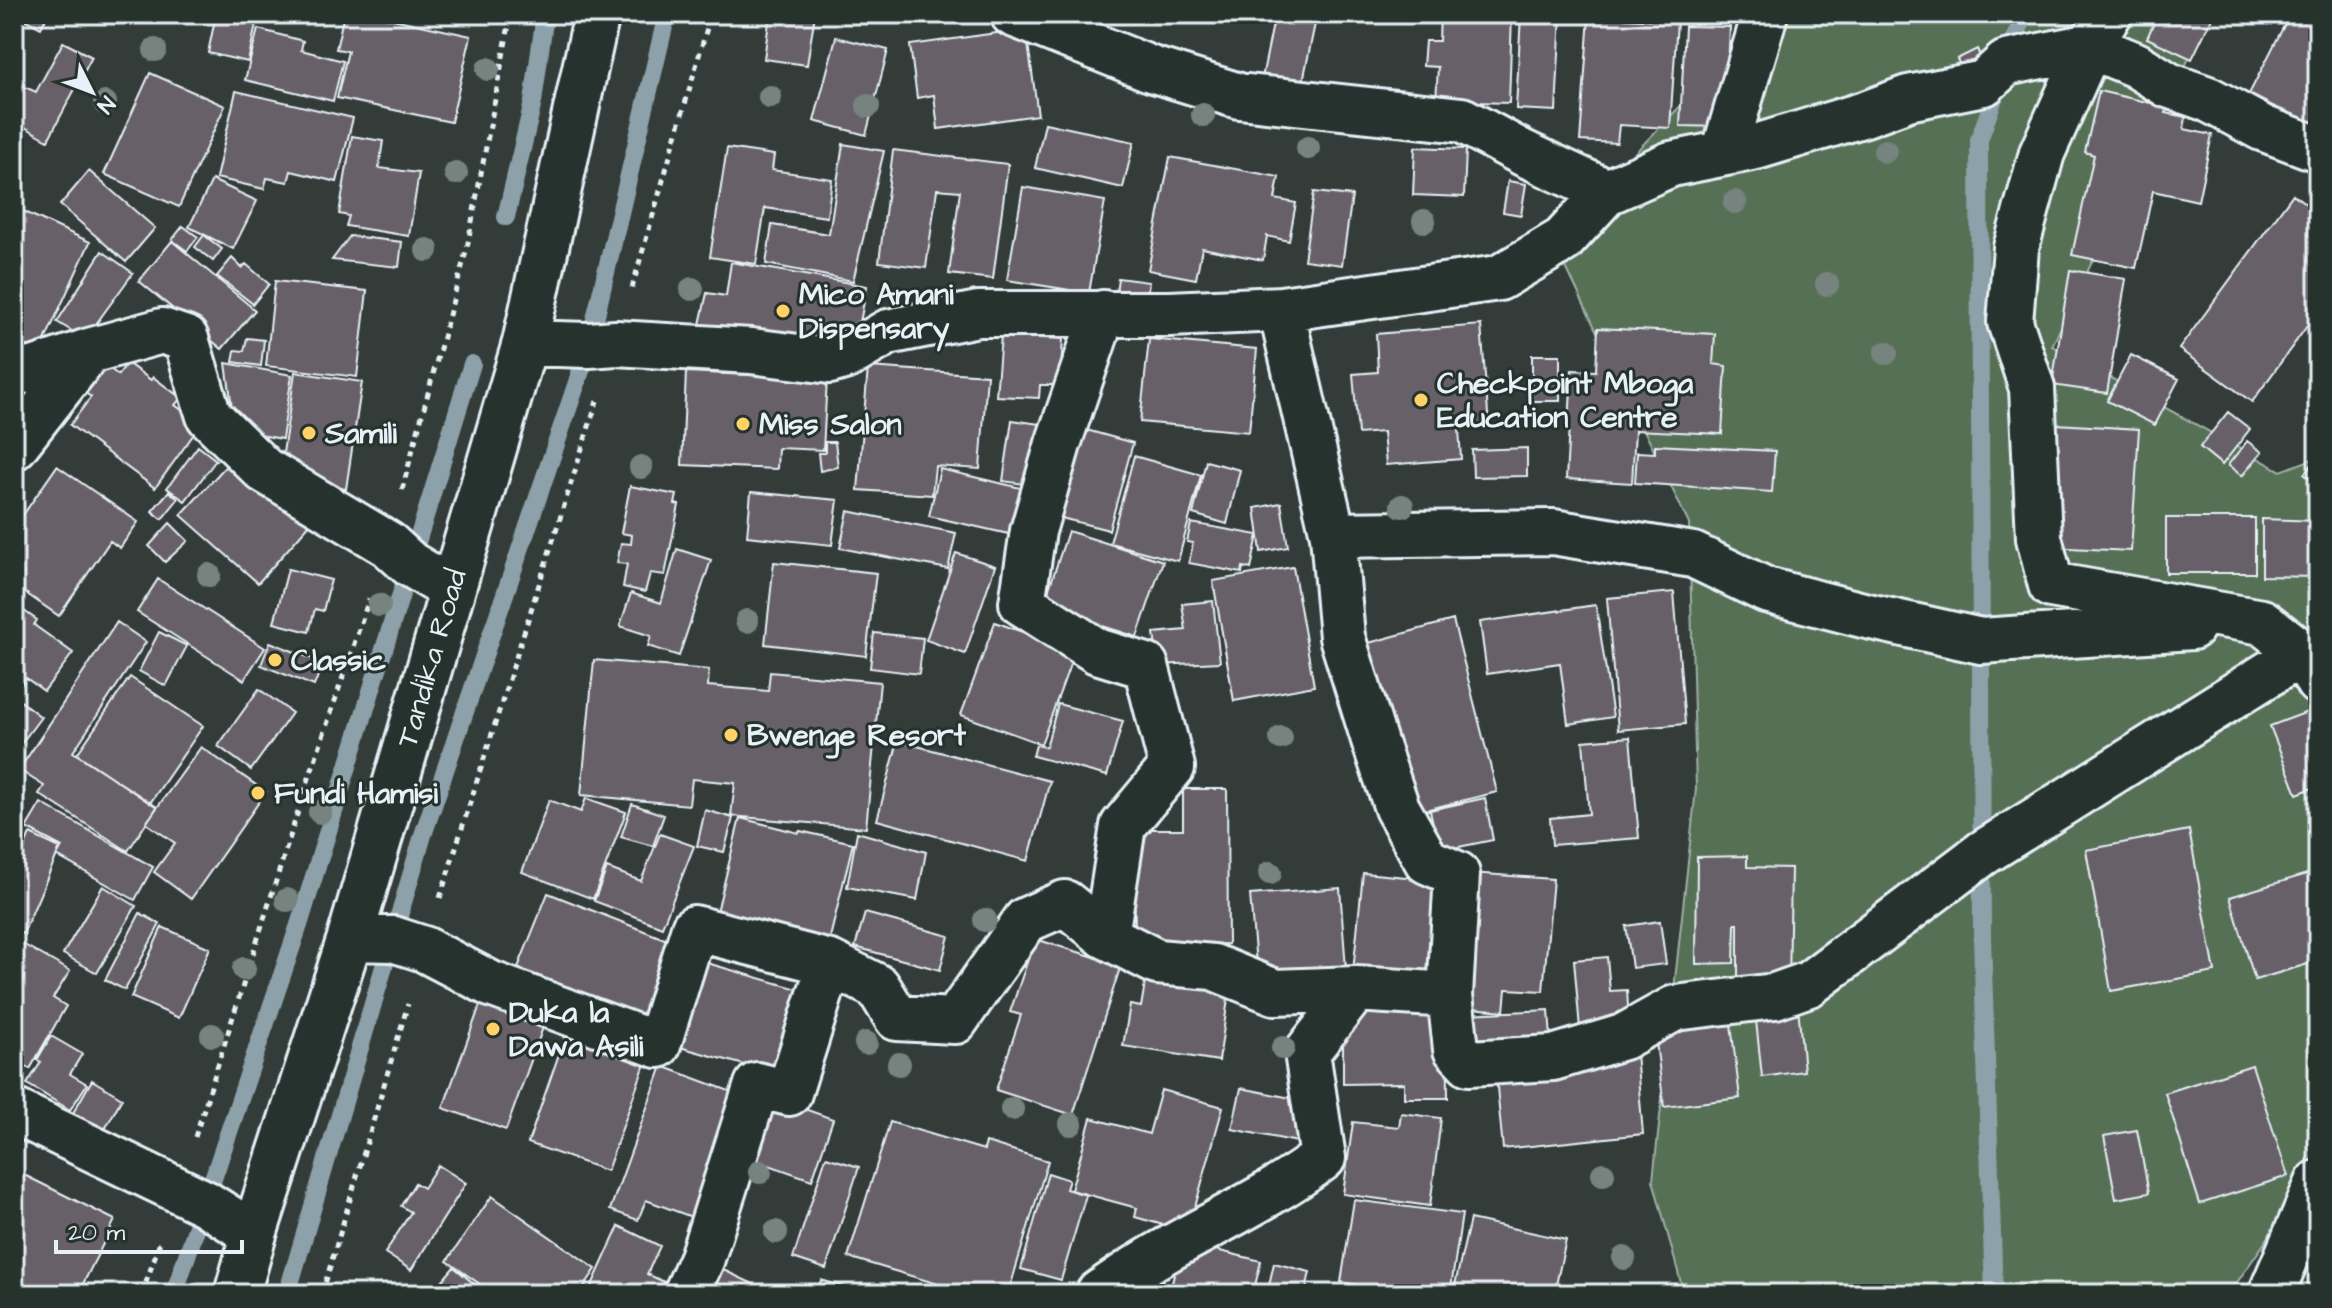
<svg xmlns="http://www.w3.org/2000/svg" width="2332" height="1308" font-family="'Architects Daughter',sans-serif">
<style>
.green{fill:#567055;stroke:#9fb0a6;stroke-width:2}
.lines{fill:none;stroke-linecap:round;stroke-linejoin:round}
.stream{stroke:#8ca1a9;stroke-width:18}
.building{fill:#676068;stroke:#e8f1f8;stroke-width:2}
.minor-casing{stroke:#e8f1f8;stroke-width:50}
.path{stroke:#e8f1f8;stroke-width:5;stroke-dasharray:6 6;stroke-linecap:butt}
.minor{stroke:#26332d;stroke-width:44}
.tree{fill:#77837e}
.poi-dot{fill:#ffd166;stroke:#26332d;stroke-width:3}
.labels{text-anchor:middle;stroke-width:6;stroke-linejoin:round;paint-order:stroke}
.poi-label{font-size:30px;font-weight:bold;fill:#e8f1f8;stroke:#26332d;text-anchor:start}
.street-label{font-size:30px;fill:#e8f1f8;stroke:#26332d}
</style>
<rect width="100%" height="100%" fill="#333c39"/>
<filter id="ink" filterUnits="userSpaceOnUse"><feTurbulence type="fractalNoise" baseFrequency=".0125" numOctaves="2"/><feDisplacementMap in="SourceGraphic" scale="16" xChannelSelector="R" yChannelSelector="G"/><feConvolveMatrix kernelMatrix="1 2 1 2 8 2 1 2 1" color-interpolation-filters="sRGB"/></filter>
<g filter="url(#ink)">
<path class="green" d="M1770 14H2210L2052 346 2281 471 2318 457V1166L2229 1294H1684L1653 1180 1696 789 1689 524 1552 238Z"/>
<g class="lines">
<path class="stream" d="M506 217 533 102 545 14
M174 1294 299 925 472 364
M287 1294 423 835 587 353 667 14
M1994 1294 1982 938 1979 140 2024 14"/>
</g>
<path class="building" d="M14 14H48L41 28Z
M216 14H258L248 62 208 53Z
M344 14H370L471 36 451 122 337 98 348 51 336 49Z
M414 14H461L460 22Z
M770 14H815L807 65 764 59Z
M1275 14H1317L1302 86 1262 78Z
M1333 14H1384L1383 22Z
M1440 14H1512L1509 103 1436 101 1438 67 1423 66 1425 41H1439Z
M1521 14H1561L1556 111 1516 109Z
M2158 14H2214L2192 59 2147 38Z
M2290 14H2307L2318 20V129L2249 94Z
M1589 16 1677 21 1670 128 1619 125 1617 143 1580 141Z
M1685 26 1730 27 1725 127 1680 126Z
M258 29 303 41 301 50 343 61 333 101 245 80Z
M1026 29 1038 115 938 129 934 95 917 98 910 45Z
M836 37 888 50 866 135 814 121Z
M63 42 92 57 48 140 14 121V108L25 87 36 92Z
M1977 49 1986 70 1966 79 1957 59Z
M150 73 225 106 179 207 104 174Z
M14 80 24 85 14 105Z
M236 91 353 118 337 182 291 171 288 182 267 178 264 189 216 178Z
M2099 91 2168 107 2166 113 2186 117 2184 129 2212 135 2198 201 2153 191 2136 268 2072 255 2094 155 2085 152Z
M1045 123 1134 142 1123 188 1035 168Z
M352 136 383 141 379 168 419 173 409 236 346 226 349 216 339 214Z
M843 144 884 151 853 281 766 264 772 225 829 234Z
M1415 147 1466 149 1464 197 1413 195Z
M727 148 774 155 772 170 832 179 827 217 765 208 756 264 710 257Z
M893 150 1008 164 993 279 949 274 960 191 937 189 926 268 879 262Z
M1170 157 1279 177 1275 199 1296 203 1289 241 1267 236 1263 260 1202 248 1196 279 1148 270Z
M89 171 155 228 126 262 60 205Z
M212 180 257 201 233 249 189 227Z
M1508 181 1526 184 1521 215 1503 212Z
M1023 187 1105 201 1089 293 1007 280Z
M1314 192 1352 196 1342 265 1304 260Z
M2293 194 2318 213V311L2252 402 2179 349Z
M14 207 90 242 36 360 14 350Z
M183 226 198 237 187 251 172 240Z
M204 235 222 249 213 261 195 247Z
M350 236 402 242 399 267 332 260Z
M172 241 255 310 222 349 139 281Z
M102 251 133 273 85 339 57 322Z
M232 258 242 268 246 264 269 284 253 304 217 276Z
M731 262 867 286 858 333 817 325 813 348 699 329 707 293 726 296Z
M2070 270 2126 279 2107 393 2052 385Z
M1118 278 1149 282 1146 303 1115 300Z
M275 281 367 291 357 377 266 366Z
M1481 325 1489 426 1459 429 1461 459 1386 465 1383 432 1358 434 1353 374 1378 372 1376 334Z
M1598 328 1715 334 1713 364 1726 366 1722 434 1635 430 1632 483 1566 479 1572 370 1596 371Z
M1001 336 1063 339 1060 385H1040L1039 398 996 396Z
M247 338 264 340 261 366 233 362 235 350 244 351Z
M1149 339 1257 349 1249 432 1140 422Z
M1532 355H1560V401H1532Z
M2131 355 2179 379 2155 425 2107 401Z
M98 359 118 375 127 363 151 380 153 377 181 398 175 405 201 424 155 488 70 425 91 397 77 387Z
M226 363 292 375 282 439 235 430Z
M868 367 987 375 980 469 935 466 932 495 858 490Z
M295 372 362 382 346 489 285 480 288 455 283 453Z
M686 372 827 379 823 450 778 448 777 469 682 465Z
M2228 412 2250 429 2222 465 2200 447Z
M1012 420 1047 425 1038 486 1003 481Z
M2056 424 2139 429 2131 551 2048 547Z
M1072 426 1133 443 1109 530 1049 515Z
M2247 441 2262 452 2242 476 2228 465Z
M825 442H835L838 467 820 471 818 453H825Z
M1655 445 1775 451 1772 492 1635 483 1637 452 1655 453Z
M198 446 216 460 185 501 167 488Z
M1527 448V476L1473 477 1472 450Z
M235 456 311 523 258 583 181 515Z
M1134 456 1201 475 1178 561 1110 543Z
M2318 457V485L2304 474Z
M1206 461 1240 470 1227 524 1193 514Z
M57 466 138 522 120 548 110 541 59 616 14 585V528Z
M940 469 1025 489 1013 535 929 516Z
M630 486 677 495 675 504 679 505 665 575 650 573 645 592 623 587 627 564 617 563 621 543 631 544 632 535 621 533Z
M169 491 178 499 162 519 152 511Z
M751 492 838 500 832 545 747 536Z
M1281 503 1288 547 1261 552 1255 508Z
M848 511 956 533 948 569 840 548Z
M2166 518H2255V573H2166Z
M2262 519 2318 521V577L2262 576Z
M170 523 188 541 165 562 149 546Z
M1191 523 1258 535 1251 569 1243 567 1242 573 1189 563 1193 543 1187 542Z
M1068 531 1163 561 1137 637 1043 607Z
M677 549 711 560 679 656 648 646 651 636 620 626 631 593 661 603Z
M956 553 995 566 965 654 926 640Z
M774 562 876 573 866 656 765 644Z
M1293 567 1314 686 1234 701 1213 581Z
M288 569 331 580 323 611 315 609 309 632 274 623Z
M158 579 265 648 244 680 137 612Z
M1674 592 1685 724 1618 730 1607 598Z
M1213 601 1220 662 1158 665 1154 633 1186 630 1182 604Z
M14 604 37 620 34 625 73 653 44 691 26 678 14 695Z
M1596 605 1613 717 1568 724 1560 663 1487 674 1480 622Z
M1453 620 1497 792 1409 814 1365 644Z
M117 622 146 642 73 752 157 807 128 851 39 794 44 786 19 770Z
M995 622 1075 651 1041 744 961 715Z
M159 632 187 646 166 686 139 671Z
M874 633 923 638 919 674 870 668Z
M270 642 323 663 314 686 261 665Z
M594 660 709 670 708 686 768 691 770 672 880 682 866 828 731 816 735 783 692 779 689 805 581 795Z
M130 677 203 726 150 803 77 754Z
M259 689 292 713 251 770 218 746Z
M14 696 41 717 14 753Z
M1058 704 1123 721 1107 776 1033 756 1036 745 1046 747Z
M2310 711 2318 731V786L2297 794 2270 726Z
M1630 737 1639 838 1552 845 1550 818 1589 814 1583 741Z
M898 741 1050 781 1028 861 877 820Z
M201 747 266 792 191 899 154 872 175 843 146 823Z
M1183 789H1227L1228 944 1135 945 1134 829H1183Z
M586 798 626 812 593 899 522 872 549 800 581 812Z
M1485 798 1493 840 1439 851 1430 810Z
M41 803 153 867 135 900 57 856 62 847 26 828Z
M632 804 664 815 653 846 621 837Z
M705 810 733 818 724 852 697 846Z
M740 818 799 833 800 831 853 843 828 946 715 920Z
M2189 830 2215 972 2111 991 2086 850Z
M857 832 926 852 917 900 847 887Z
M30 834 60 848 23 934 14 930V871Z
M660 834 694 846 662 927 594 901 607 868 641 881Z
M1747 856V867L1791 868 1789 988H1738V924H1735L1734 963 1696 964 1697 857Z
M1363 873 1438 880 1428 989 1352 982Z
M1471 873 1553 879 1543 991 1506 989 1504 1011 1460 1007Z
M2307 874 2318 912V961L2255 980 2230 897Z
M103 886 136 906 97 973 63 954Z
M1340 888 1346 969 1257 976 1250 895Z
M548 893 680 945 645 1032 513 980Z
M140 913 160 924 125 990 105 980Z
M865 913 949 936 940 970 855 947Z
M1660 921 1666 964 1632 968 1626 926Z
M162 927 210 948 179 1018 131 997Z
M14 939 70 971 53 998 66 1006 30 1069 14 1059Z
M1035 939 1121 965 1073 1115 996 1090 1021 1015 1010 1012Z
M1607 957 1610 991 1627 990 1629 1024 1580 1029 1574 960Z
M693 959 808 992 784 1076 669 1044Z
M1147 972 1230 985 1219 1061 1123 1046 1130 1005 1141 1007Z
M483 997 546 1019 506 1130 443 1108Z
M1447 999 1448 1098H1404V1083L1343 1084V1031L1353 1030V1000Z
M1798 1006 1804 1071 1762 1077 1755 1011Z
M1549 1010 1552 1055 1467 1054 1466 1014Z
M1730 1016 1740 1098 1664 1107 1654 1026Z
M567 1031 647 1058 607 1171 528 1143Z
M51 1036 82 1054 70 1074 87 1084 70 1110 27 1084 41 1062 37 1060Z
M1636 1053 1643 1134 1503 1149 1495 1067Z
M2252 1065 2288 1176 2200 1204 2165 1093Z
M662 1066 743 1096 697 1219 646 1200 638 1220 610 1210Z
M92 1080 122 1098 98 1142 66 1125Z
M1241 1088 1311 1102 1303 1143 1232 1129Z
M1161 1090 1223 1107 1188 1232 1135 1217 1137 1208 1071 1190 1091 1118 1149 1134Z
M762 1094 833 1119 812 1180 740 1155Z
M1401 1113 1441 1118 1430 1206 1343 1194 1353 1122 1399 1127Z
M890 1122 984 1150 986 1142 1048 1161 1008 1294H971L848 1257Z
M2137 1130 2149 1193 2116 1199 2104 1136Z
M826 1157 859 1167 826 1269 793 1258Z
M438 1165 466 1183 411 1270 385 1253 411 1212 401 1206 415 1183 423 1188Z
M14 1170 115 1220 78 1294H14Z
M1048 1173 1069 1180 1066 1189 1086 1195 1061 1280 1021 1269Z
M492 1196 596 1269 579 1294H494L447 1261Z
M1354 1200 1462 1214 1450 1294H1407L1341 1282Z
M1470 1219 1566 1240 1554 1294H1453Z
M619 1226 660 1246 647 1274 679 1289 677 1294H588Z
M1183 1242 1261 1261 1253 1294H1169Z
M704 1261 775 1294H689Z
M1274 1263 1310 1272 1305 1294H1267Z
M454 1267 486 1294H431Z
M821 1280 868 1294H817Z"/>
<g class="lines">
<defs>
<path id="minor" d="M1013 14 1151 69 1239 96 1462 120 1523 153 1607 192
M2318 149 2262 128 2208 99 2168 85 2136 65 2090 46 2042 153 2016 248 2010 322 2032 388 2039 538 2051 585 2262 622 2302 653 2318 682
M1724 153 1765 14
M1281 309 1333 535 1342 637 1375 743 1397 808 1427 861 1457 874 1450 995
M1103 313 1058 444 1033 531 1022 603 1097 651 1146 666 1172 767 1123 826 1106 936
M525 343 589 345 616 343 751 351 830 361 847 356 888 332 978 314H1170L1281 309 1499 278 1563 240 1607 192 1671 164 1756 147 1865 114 1908 98 1984 83 2006 63 2090 46 2109 14
M14 369 30 371 89 351 162 331 186 339 209 416 264 470 388 544 410 564 451 589
M14 447 89 351
M1333 535 1553 532 1693 555 1766 590 1863 615 1981 641 2192 627
M350 938 393 939 424 949 491 984 658 1045 694 928 830 963 878 987 897 1018 955 1021 1026 920 1065 903 1106 936 1157 962 1213 967 1275 992 1356 989 1450 995 1456 1049 1469 1063 1553 1058 1623 1037 1675 1008 1775 996 1809 984 1983 853 2302 653
M14 1111 205 1203 254 1234
M237 1294 254 1234 350 938 525 343 597 14
M686 1294 702 1258 757 1085 789 1093 830 963
M1098 1294C1169 1241 1252 1211 1323 1158L1307 1052 1356 989
M2271 1294 2318 1183"/>
</defs>
<use href="#minor" class="minor-casing"/>
<path class="path" d="M632 288 711 14
M402 490 467 248 511 14
M440 898 597 401
M195 1137 300 805 369 599
M142 1294 160 1242
M322 1294 408 1004"/>
<use href="#minor" class="minor"/>
</g>
<g class="tree">
<circle cx="155" cy="50" r="12"/>
<circle cx="488" cy="69" r="12"/>
<circle cx="770" cy="97" r="12"/>
<circle cx="105" cy="103" r="12"/>
<circle cx="868" cy="106" r="12"/>
<circle cx="1203" cy="115" r="12"/>
<circle cx="1308" cy="148" r="12"/>
<circle cx="1885" cy="151" r="12"/>
<circle cx="456" cy="173" r="12"/>
<circle cx="1735" cy="202" r="12"/>
<circle cx="1424" cy="221" r="12"/>
<circle cx="427" cy="250" r="12"/>
<circle cx="1827" cy="284" r="12"/>
<circle cx="692" cy="289" r="12"/>
<circle cx="1886" cy="353" r="12"/>
<circle cx="641" cy="467" r="12"/>
<circle cx="1402" cy="506" r="12"/>
<circle cx="209" cy="575" r="12"/>
<circle cx="379" cy="605" r="12"/>
<circle cx="747" cy="621" r="12"/>
<circle cx="1281" cy="738" r="12"/>
<circle cx="320" cy="812" r="12"/>
<circle cx="1270" cy="873" r="12"/>
<circle cx="287" cy="900" r="12"/>
<circle cx="985" cy="920" r="12"/>
<circle cx="244" cy="969" r="12"/>
<circle cx="212" cy="1035" r="12"/>
<circle cx="866" cy="1043" r="12"/>
<circle cx="1283" cy="1048" r="12"/>
<circle cx="899" cy="1064" r="12"/>
<circle cx="1012" cy="1109" r="12"/>
<circle cx="1071" cy="1124" r="12"/>
<circle cx="760" cy="1172" r="12"/>
<circle cx="1603" cy="1174" r="12"/>
<circle cx="776" cy="1232" r="12"/>
<circle cx="1624" cy="1258" r="12"/>
</g>
</g>
<g class="poi-dot">
<circle cx="783" cy="311" r="8"/>
<circle cx="1421" cy="400" r="8"/>
<circle cx="743" cy="424" r="8"/>
<circle cx="309" cy="433" r="8"/>
<circle cx="275" cy="660" r="8"/>
<circle cx="731" cy="735" r="8"/>
<circle cx="258" cy="793" r="8"/>
<circle cx="493" cy="1029" r="8"/>
</g>
<g class="labels">
<g class="poi-label">
<text x="799" y="304">Mico Amani<tspan x="799" dy="34">Dispensary</tspan></text>
<text x="1437" y="393">Checkpoint Mboga<tspan x="1437" dy="34">Education Centre</tspan></text>
<text x="759" y="434">Miss Salon</text>
<text x="325" y="443">Samili</text>
<text x="291" y="670">Classic</text>
<text x="747" y="745">Bwenge Resort</text>
<text x="274" y="803">Fundi Hamisi</text>
<text x="509" y="1022">Duka la<tspan x="509" dy="34">Dawa Asili</tspan></text>
</g>
<g class="street-label">
<text transform="translate(431 658) rotate(-74)" y="10">Tandika Road</text>
</g>
</g>
<rect width="2332" height="1308" fill="none" stroke="#26332d" stroke-width="48"/>
<rect x="24" y="24" width="2284" height="1260" fill="none" stroke="#e8f1f8" stroke-width="3" filter="url(#ink)"/>
<g transform="translate(92 92) rotate(132)" stroke="#26332d" stroke-width="6" paint-order="stroke">
<path d="M0-6L14 30L0 20L-14 30Z" fill="#e8f1f8"/>
<text y="-12" font-size="22" font-weight="bold" text-anchor="middle" fill="#e8f1f8">N</text>
</g>
<path d="M56 1240v12h186v-12" fill="none" stroke="#e8f1f8" stroke-width="4"/>
<text x="68" y="1240" font-size="24" fill="#e8f1f8" stroke="#26332d" stroke-width="6" paint-order="stroke">20 m</text>
</svg>
